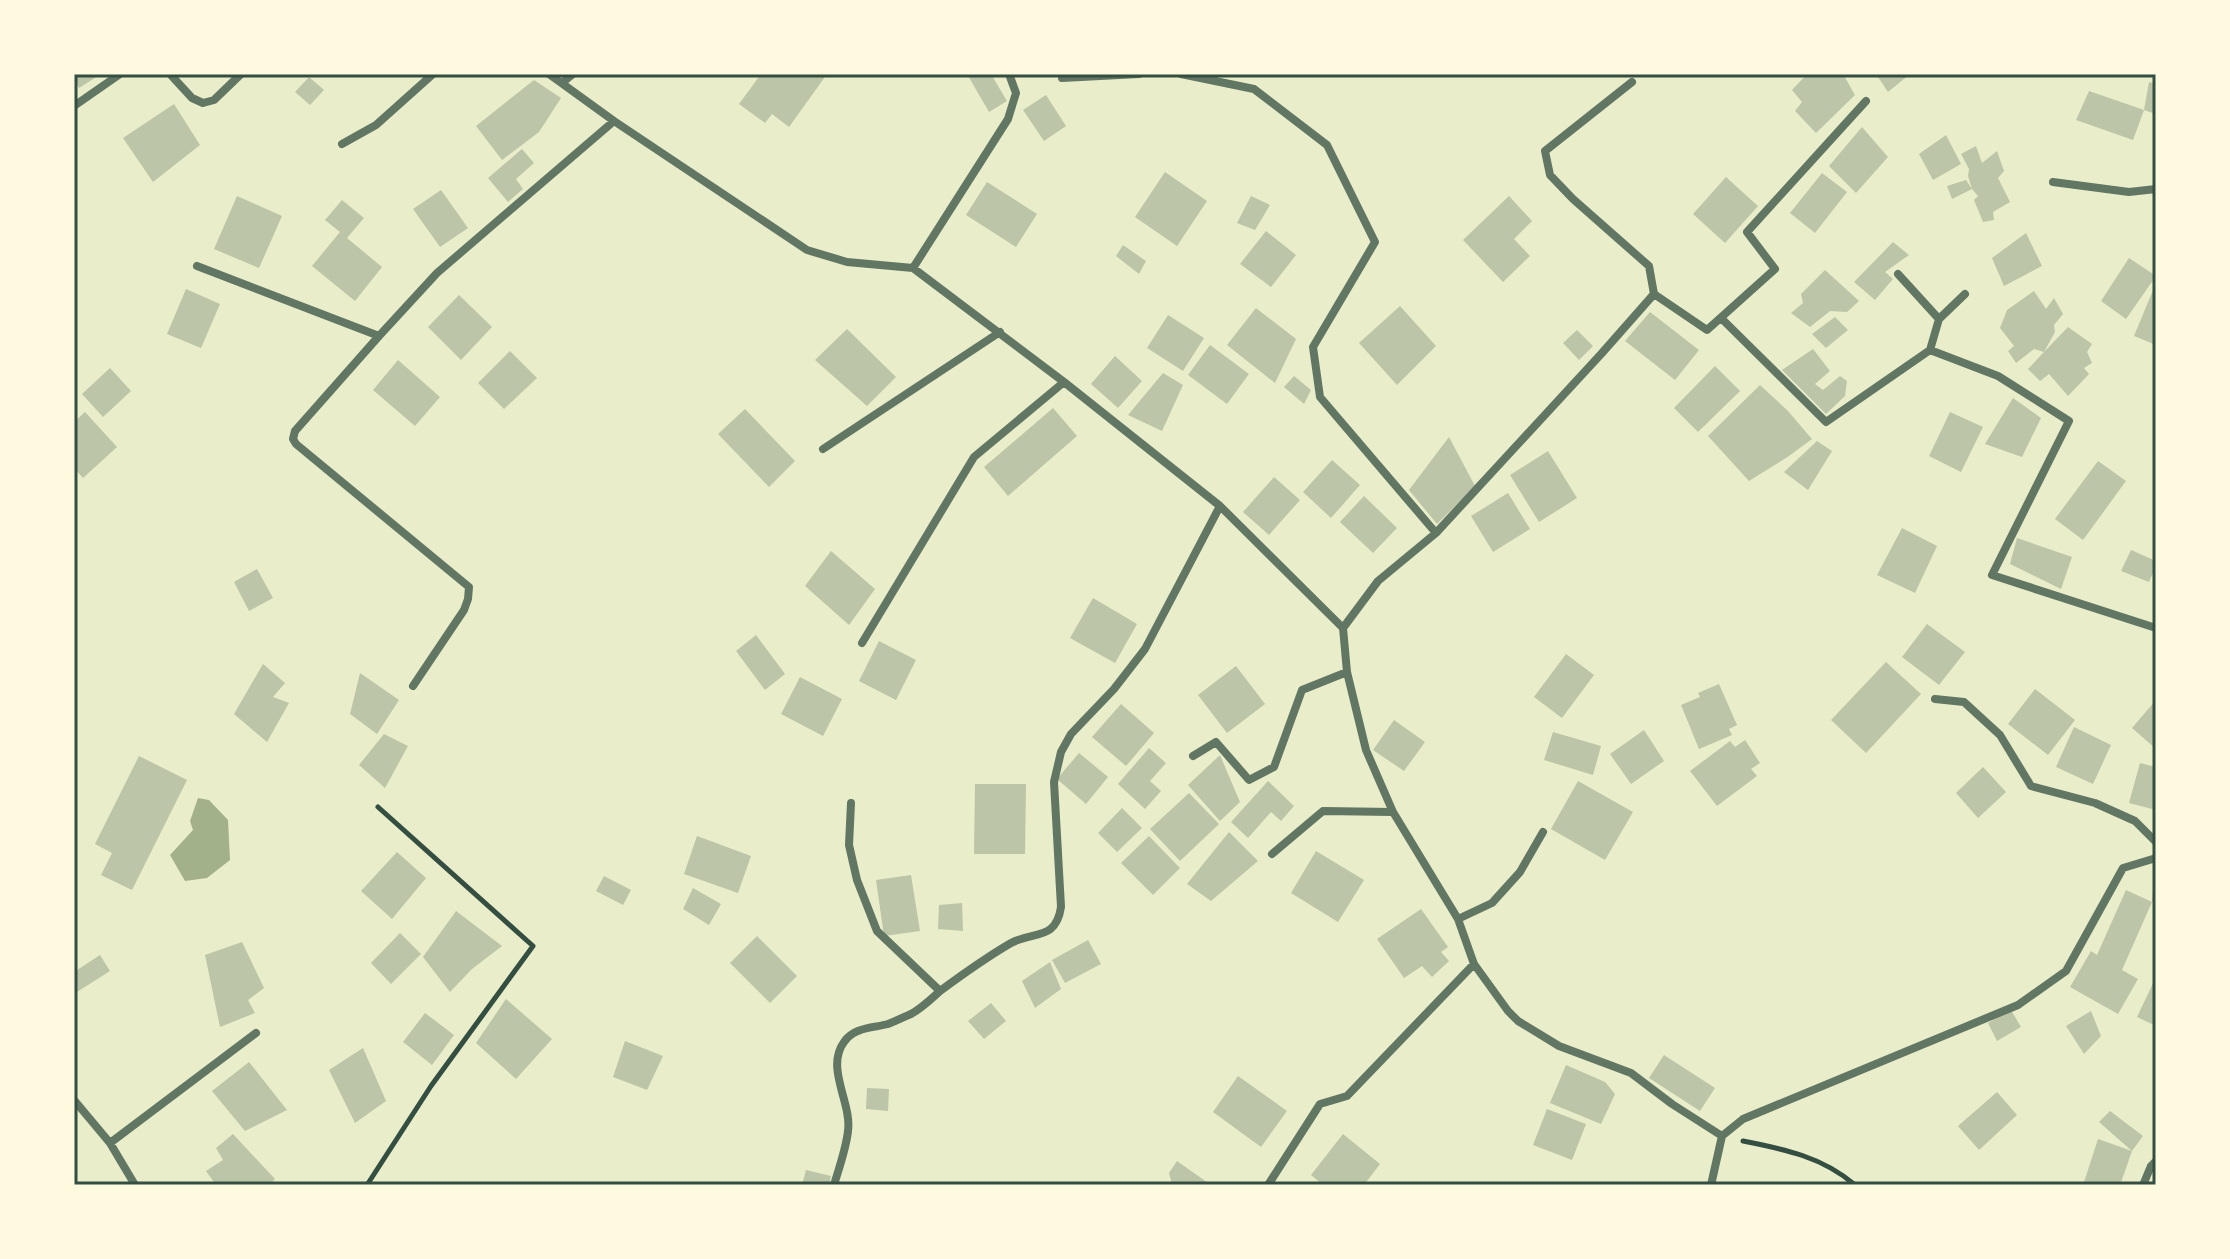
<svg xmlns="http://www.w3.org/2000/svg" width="2230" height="1259" font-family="'Crimson Pro',serif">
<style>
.water{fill:#a3b18a}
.building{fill:#bcc5a7}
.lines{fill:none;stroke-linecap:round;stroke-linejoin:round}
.path{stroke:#344e41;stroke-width:5}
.minor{stroke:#617663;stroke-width:8}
.neatline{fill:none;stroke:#344e41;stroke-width:3}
</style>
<rect width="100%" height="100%" fill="#e9edc9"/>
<path class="water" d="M198 798 209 800 228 820 230 860 207 878 185 881 170 855 193 830 190 821Z"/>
<path class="building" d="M74 74H101L79 88 74 80Z
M761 74H827L789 127 772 114 765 123 739 104Z
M967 74H991L1007 101 989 112Z
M1807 74H1843L1855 95 1816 133 1795 111 1802 102 1792 90Z
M1876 74H1910L1888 92Z
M309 77 324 90 310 105 295 92Z
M534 80 561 98 539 132 502 160 476 126Z
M2149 82 2156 84V114L2144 110Z
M2089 91 2144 110 2133 140 2076 120Z
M1046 95 1066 126 1044 141 1023 110Z
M174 104 200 145 153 182 123 138Z
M1862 127 1888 157 1856 193 1829 166Z
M1946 135 1961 164 1933 180 1919 154Z
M1976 146 1982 163 1997 151 2004 171 1998 178 2010 202 1993 212 1994 220 1983 222 1974 200 1978 196 1972 189 1968 176 1969 169 1961 154Z
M522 149 534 163 516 179 523 189 508 202 488 178Z
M1165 172 1207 201 1177 246 1135 217Z
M1822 173 1847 192 1815 233 1790 213Z
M1726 177 1758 206 1725 243 1693 214Z
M1966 180 1972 189 1952 199 1947 186Z
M987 182 1037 214 1016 247 966 215Z
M441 190 468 228 440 247 413 209Z
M237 196 282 216 259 268 214 249Z
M1251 196 1270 205 1255 230 1237 223Z
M1509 196 1532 221 1514 239 1530 256 1503 282 1463 240Z
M342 200 364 218 347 238 382 267 355 301 312 266 340 232 325 220Z
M1266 231 1296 255 1271 287 1240 264Z
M2026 233 2042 266 2004 286 1992 258Z
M1893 242 1909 255 1885 272 1893 279 1875 300 1854 282Z
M1123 245 1146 261 1139 274 1116 256Z
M2129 258 2156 276 2126 319 2101 301Z
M1825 270 1859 301 1847 312 1830 311 1810 327 1791 313 1803 303 1801 294Z
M2156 283V345L2134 336Z
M186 289 220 304 201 348 167 334Z
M2034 291 2046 309 2054 298 2063 314 2054 325 2055 332 2044 352 2068 327 2092 344 2087 352 2092 363 2084 368 2089 374 2068 396 2049 374 2040 381 2028 369 2044 352 2034 349 2016 363 2008 351 2014 346 2000 328 2007 310Z
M459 295 492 327 461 360 428 327Z
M1400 306 1436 346 1397 385 1359 343Z
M1256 308 1296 339 1275 383 1227 345Z
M1650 312 1699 350 1675 380 1625 341Z
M1168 315 1204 338 1183 371 1147 348Z
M1835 317 1848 330 1826 348 1812 334Z
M847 329 896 377 867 406 815 360Z
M1577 330 1593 346 1579 360 1563 343Z
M1210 345 1249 374 1227 404 1188 375Z
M1813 349 1830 371 1815 384 1823 390 1840 376 1847 381 1845 396 1826 414 1782 370Z
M510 351 537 378 504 409 478 383Z
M1115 356 1142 381 1118 408 1091 384Z
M398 360 440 397 415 426 373 390Z
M1715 366 1740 391 1698 432 1674 408Z
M110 368 131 391 103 417 82 394Z
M1163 373 1183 385 1162 431 1128 415Z
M1294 376 1311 390 1304 404 1284 387Z
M1760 385 1788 411 1812 439 1789 456 1749 481 1708 436Z
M2013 398 2041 418 2022 457 1985 444Z
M1053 408 1077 436 1008 496 984 467Z
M745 409 795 461 769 487 718 434Z
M85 412 117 447 83 478 74 468V422Z
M1950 412 1983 427 1961 472 1929 456Z
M1449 437 1475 486 1437 524 1409 490Z
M1817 441 1832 451 1808 490 1784 472Z
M1548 451 1577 498 1539 522 1510 475Z
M1332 460 1360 485 1331 518 1303 492Z
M2098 461 2126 481 2083 540 2055 519Z
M1274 477 1300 500 1269 535 1243 512Z
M1508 493 1530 529 1493 552 1471 516Z
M1364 496 1397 528 1373 553 1340 522Z
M1902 528 1937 546 1915 593 1877 575Z
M2017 538 2072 557 2061 589 2010 564Z
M2131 550 2156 561V566L2149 582 2121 571Z
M831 551 875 589 849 625 805 586Z
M257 569 273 598 249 611 234 582Z
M1093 598 1137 624 1115 663 1070 638Z
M1927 624 1965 652 1939 685 1902 657Z
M756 635 785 674 765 690 736 651Z
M879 641 916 660 896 700 859 681Z
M1566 654 1594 675 1562 718 1534 697Z
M1886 662 1921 694 1866 753 1831 720Z
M263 664 285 683 273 697 289 703 267 742 234 714Z
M1236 666 1265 704 1227 733 1198 695Z
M360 673 399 700 377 734 350 714Z
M800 677 842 699 823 736 781 714Z
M1719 684 1737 725 1729 729 1732 735 1699 749 1681 705 1700 697 1698 693Z
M2035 689 2075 720 2048 755 2008 724Z
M2156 700V749L2132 728Z
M1121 704 1154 733 1126 766 1092 737Z
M1394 720 1425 742 1404 771 1373 750Z
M2074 727 2111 745 2093 784 2056 767Z
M1644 730 1664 761 1631 784 1610 754Z
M1553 732 1601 746 1593 775 1544 760Z
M384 734 408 746 385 788 359 765Z
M1745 740 1760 763 1751 769 1757 776 1717 806 1690 771 1730 741 1735 747Z
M1149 748 1166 763 1150 781 1161 791 1145 809 1118 784Z
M1079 753 1108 777 1086 804 1057 779Z
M1220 755 1240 802 1220 821 1188 785Z
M139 756 187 780 132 890 101 875 112 853 95 844Z
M2140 763 2156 767V810L2129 803Z
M1983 767 2006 792 1978 818 1956 793Z
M1268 781 1294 806 1281 821 1271 812 1248 838 1231 822Z
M1578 781 1633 812 1605 860 1551 829Z
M975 784H1026L1025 854H974Z
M1189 793 1219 824 1180 861 1150 829Z
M1122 808 1142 828 1117 852 1098 833Z
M1229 832 1258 861 1211 901 1187 884Z
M697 836 751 856 738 893 684 874Z
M1149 836 1180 868 1153 895 1121 863Z
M1316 851 1364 880 1338 922 1291 893Z
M397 852 426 878 392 919 361 891Z
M911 875 920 931 884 936 876 880Z
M604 876 631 890 623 905 596 891Z
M2154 881 2156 882V902H2152Z
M693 888 721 904 709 925 683 909Z
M2126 890 2152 902 2122 970 2138 979 2118 1014 2070 987 2091 951 2097 955Z
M962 903 963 931 938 929 939 905Z
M1421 909 1448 947 1441 952 1449 961 1432 977 1422 966 1404 978 1377 939Z
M456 911 502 946 472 969 450 992 423 957Z
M400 933 421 954 391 984 371 963Z
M757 936 797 976 770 1003 730 963Z
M1088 940 1101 964 1065 983 1052 960Z
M242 942 264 988 248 1000 255 1013 220 1027 205 955Z
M100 955 110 971 77 992 74 987V972Z
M1050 962 1061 989 1035 1008 1022 981Z
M2156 977V1026L2137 1017Z
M506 999 552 1039 516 1079 476 1043Z
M991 1003 1006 1021 984 1039 968 1021Z
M2011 1010 2021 1027 1997 1041 1988 1023Z
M2091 1011 2101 1036 2084 1054 2066 1026Z
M425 1013 454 1035 432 1065 403 1042Z
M625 1041 663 1056 647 1090 613 1077Z
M363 1048 386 1101 355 1123 329 1070Z
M1664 1055 1715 1088 1700 1111 1649 1078Z
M249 1062 287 1110 245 1131 212 1091Z
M1566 1065 1605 1082 1615 1094 1601 1124 1550 1103Z
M1238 1076 1287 1111 1261 1147 1213 1112Z
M867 1088 889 1089 888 1111 866 1109Z
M1997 1092 2017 1115 1979 1150 1958 1126Z
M1547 1109 1586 1124 1572 1160 1533 1145Z
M2110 1111 2143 1136 2132 1151 2099 1122Z
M233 1134 275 1179 269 1185H216L206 1171 223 1160 216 1148Z
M1343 1134 1380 1164 1364 1185H1323L1311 1175Z
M2098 1139 2132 1151 2120 1185H2083Z
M1177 1161 1211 1185H1172L1169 1173Z
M806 1170 831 1176 829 1185H802Z"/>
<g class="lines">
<path class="path" d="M1743 1141C1784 1149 1823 1157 1855 1185
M367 1185 431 1086 533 946 378 807"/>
<path class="minor" d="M170 74 192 98 203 103 214 100 241 74
M549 74 614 121 807 250 847 262 913 268 1064 382 1220 506 1343 628
M1181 74 1254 89 1327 145 1375 242 1313 347 1320 397 1436 533
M1062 78 1139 74
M1632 82 1545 151 1550 175 1573 199 1649 266 1654 294 1602 353 1436 533 1378 581 1343 628 1347 672 1366 750 1393 812 1458 919 1474 964 1508 1011 1518 1021 1559 1046 1631 1073 1672 1104 1722 1136 1711 1185
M562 83 573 74
M74 106 120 74
M342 144 376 125 433 74
M2053 182 2129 192 2156 189
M197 266 379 336 437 273 614 121
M913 268 1008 119 1016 93 1009 74
M1898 274 1939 319 1930 350
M1654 294 1707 330 1775 269 1747 232 1866 101
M1722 319 1826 422 1930 350 1998 376 2069 421 1992 575 2156 628
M1939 319 1965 294
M379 336 295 431 293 439 296 444 469 587 468 599 464 610 413 686
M823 449 1000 332
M862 643 974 457 1064 382
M1935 699 1964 702 2000 735 2031 786 2095 803 2135 821 2156 842
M1193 756 1216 742 1249 780 1274 767 1302 690 1347 672
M851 803 849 845 857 880 877 931 940 991
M1272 854 1323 811 1393 812
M1458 919 1492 903 1520 872 1543 832
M74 1100 110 1143 135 1185
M1722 1136 1743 1119 2018 1005 2066 971 2123 868 2156 858
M110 1143 256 1033
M834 1185C839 1168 846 1149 848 1131 852 1103 825 1068 844 1042 854 1027 873 1028 888 1024 896 1021 904 1017 911 1014 922 1008 931 999 940 991 963 974 987 957 1011 943 1033 931 1056 941 1061 907L1054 782 1061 752 1071 734 1114 689 1145 649 1220 506
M1268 1185 1320 1104 1347 1096 1474 964
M2143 1185 2151 1166 2156 1161"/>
</g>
<rect width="2230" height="1259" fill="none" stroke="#fefae0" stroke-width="152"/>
<rect x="76" y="76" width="2078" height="1107" class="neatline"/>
</svg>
